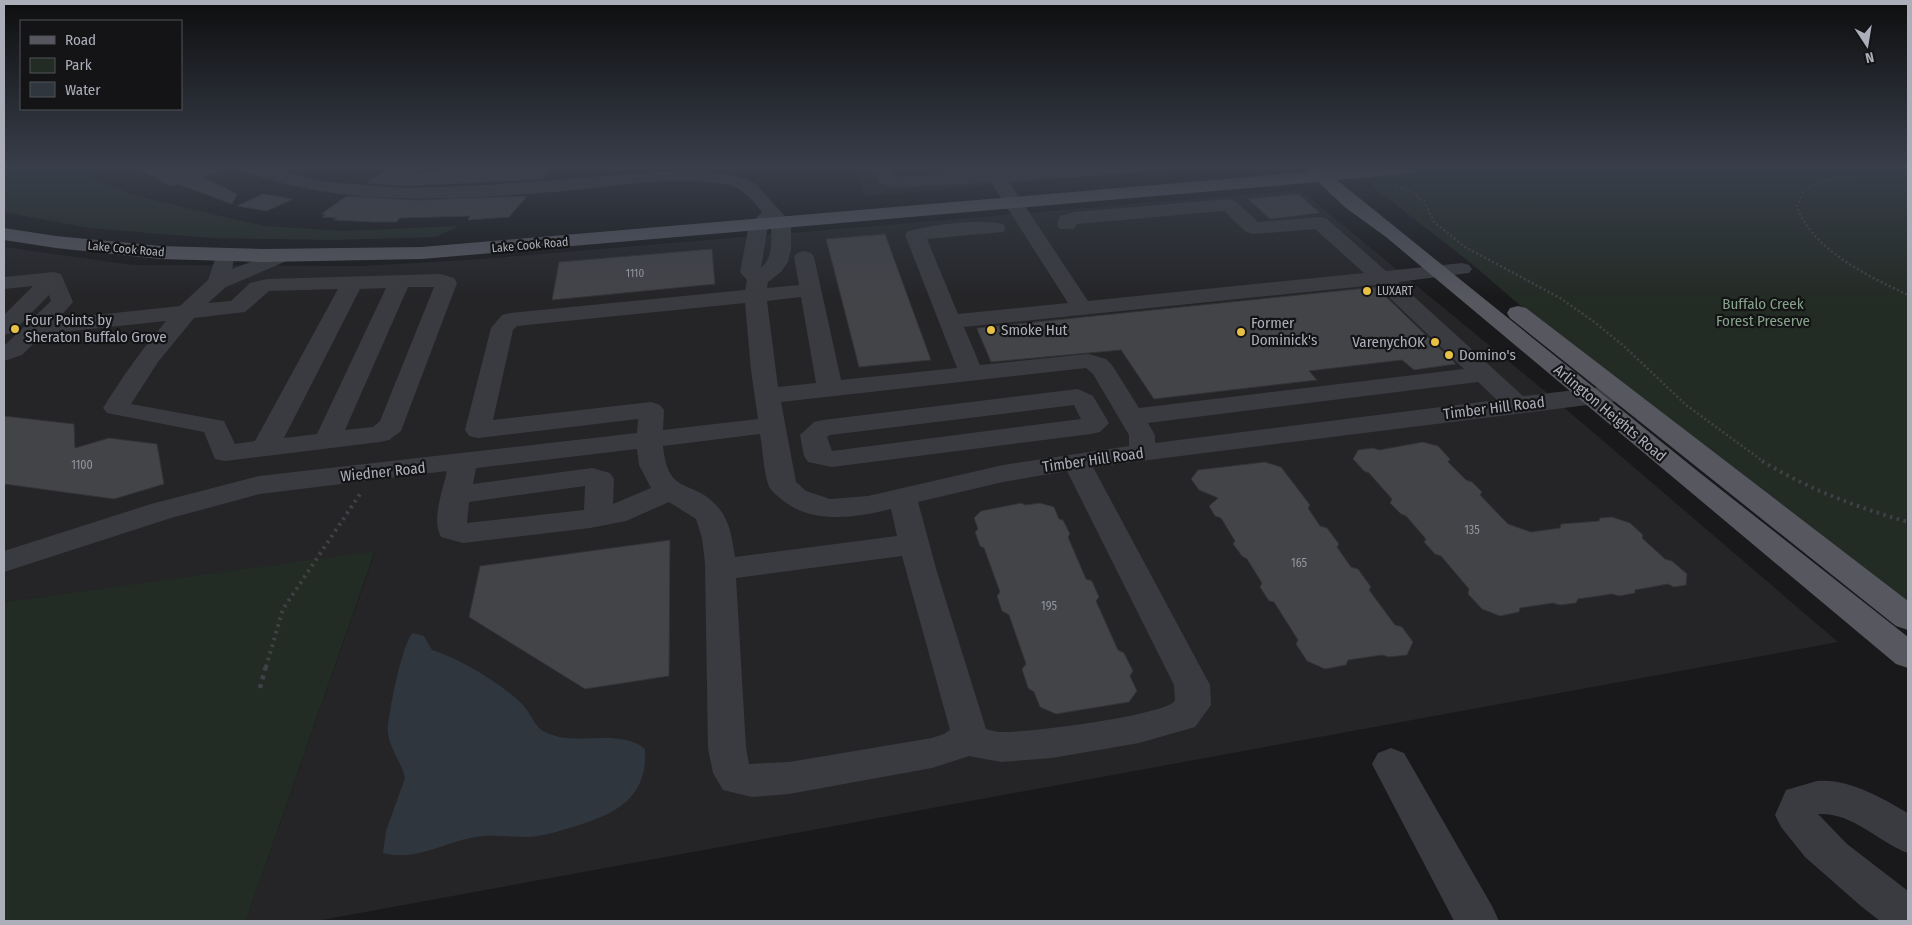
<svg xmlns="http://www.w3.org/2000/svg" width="1912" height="925" font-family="'Fira Sans Condensed',sans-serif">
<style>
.built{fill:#252528}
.green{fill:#232b25}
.water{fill:#2f363e}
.building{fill:#434448;stroke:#333337}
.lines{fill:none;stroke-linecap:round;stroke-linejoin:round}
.path-far2{stroke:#404147;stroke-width:2.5;stroke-dasharray:2 2.5;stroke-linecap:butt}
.path-far1{stroke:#404147;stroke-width:4;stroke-dasharray:2.5 4.5;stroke-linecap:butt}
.path{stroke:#404147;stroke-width:4.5;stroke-dasharray:4 5;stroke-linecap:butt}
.minor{fill:#3a3b40;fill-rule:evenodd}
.major{fill:#56575f;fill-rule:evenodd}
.poi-dot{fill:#e8c044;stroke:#141416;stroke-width:2}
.labels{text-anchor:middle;stroke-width:4.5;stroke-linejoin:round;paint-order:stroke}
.far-number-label{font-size:11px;fill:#92949e}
.far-street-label{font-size:12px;fill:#acafba;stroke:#141416}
.far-poi-label{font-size:12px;fill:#acafba;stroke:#141416;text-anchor:start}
.number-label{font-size:12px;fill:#92949e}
.park-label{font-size:15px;fill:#84a389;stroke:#141416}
.poi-label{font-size:15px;fill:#acafba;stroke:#141416;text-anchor:start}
.street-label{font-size:15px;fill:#acafba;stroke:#141416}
</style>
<rect width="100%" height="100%" fill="#19191b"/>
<path class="built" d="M854 168H1189L866 196Z
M1300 190 1546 392 1838 642 316 921H246L375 552 4 602V247L133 265 362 266 482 259Z"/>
<path class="green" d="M4 168H84L99 181 137 196 263 226 344 231 459 226 436 237 334 240 213 238 89 228 4 212Z
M1461 168H1908V605L1529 313 1472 264 1372 186 1375 178 1383 175Z
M375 551 246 921H4V602Z"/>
<path class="water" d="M413 633 424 636 432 650C460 659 499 682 521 703 530 711 535 728 545 732 576 748 618 727 645 749 648 799 615 814 573 827 559 831 544 836 529 837 511 837 493 834 475 837 445 842 415 862 383 853L386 831 405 778C402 763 391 751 388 734 386 722 403 639 413 633Z"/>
<path class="building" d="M137 168H215L216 173 203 177 237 194 232 204 178 184 170 186Z
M388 168H423L416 173 485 168H551L542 179 407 186 367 183Z
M263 194 293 199 267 211 237 206Z
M1298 194 1320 213 1270 219 1248 199Z
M347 196 416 200 527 196 509 217 468 220 470 216 400 218 396 222H375L334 220 337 218 322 217 326 214H321Z
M885 234 931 360 859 367 826 239Z
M712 249 715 284 552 300 559 262Z
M1376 287 1456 364 1414 370 1402 360 1309 371 1317 380 1154 399 1121 350 991 362 977 329V328Z
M4 416 74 424 75 448 109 438 157 444 164 484 114 499 4 484Z
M1423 442 1438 446 1450 459 1448 462 1466 480 1472 482 1482 492 1480 495 1508 524 1531 532 1560 528 1561 524 1599 521 1600 518 1612 517 1630 523 1643 535 1642 538 1665 559 1672 561 1687 574 1686 585 1674 587 1668 584 1635 590V593L1619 596 1612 594 1578 599 1576 603 1560 605 1553 603 1520 608 1519 612 1500 616 1482 609 1468 594 1469 589 1441 556 1435 554 1424 542 1426 539 1406 516 1401 514 1390 503 1392 499 1369 473 1364 471 1353 459 1358 450 1373 448 1379 450Z
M1265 462 1281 467 1310 505 1308 508 1320 526 1327 528 1339 544 1337 547 1351 567 1358 569 1371 587 1369 590 1395 625 1402 627 1413 642 1407 655 1389 657 1382 655 1348 660 1346 665 1325 669 1307 661 1296 644 1298 640 1274 602 1269 601 1260 587 1262 583 1247 559 1242 556 1233 544 1235 541 1221 518 1215 516 1209 506 1218 498 1199 490 1191 479 1198 470Z
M1021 503 1025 505 1040 503 1054 507 1059 519 1063 520 1070 534 1068 537 1086 579 1092 581 1099 597 1096 601 1118 650 1124 653 1133 671 1130 676 1137 691 1129 702 1056 714 1040 707 1034 692 1028 688 1022 669 1026 664 1009 615 1002 611 997 596 1000 592 984 548 980 546 975 532 978 529 974 518 981 511Z
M670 540 669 676 585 689 469 617 480 566Z"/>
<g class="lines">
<path class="path-far2" d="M1908 176C1880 176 1825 172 1804 192 1801 196 1799 202 1797 206 1812 250 1868 276 1908 295
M1396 186 1414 193 1424 201 1434 222 1465 247 1560 298 1593 321 1625 347 1686 405 1764 462"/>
<path class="path-far1" d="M1762 461C1808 489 1856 507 1908 522
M266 667 283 609 362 491"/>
<path class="path" d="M260 688 266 666"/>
<path class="minor" d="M241 168H269L327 182 407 188 488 185 657 172 727 173 755 183 791 223V249L788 262 781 272 768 282 767 288 799 285 794 257 797 253 804 251 811 253 814 257 841 380 957 368 905 235 908 231C933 225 978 218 1003 224L1006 228 1003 232 927 239 958 314 1068 303 991 182 894 188 879 183 872 168H890L893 176 896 177 985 171 983 168H1000L1003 172 1057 168H1142L1134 173 1009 182 1088 301 1364 273 1315 229 1253 234 1246 232 1224 211 1077 224 1074 229H1060L1057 225 1060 216 1075 212 1228 199 1235 201 1258 222 1320 217 1327 219 1386 271 1462 263 1469 265 1472 269 1469 273 1398 282 1523 396 1619 385 1628 388 1632 393 1628 398 1619 401 1093 467 1210 685 1211 705 1195 727 1139 743 1052 758 1001 762 969 756 932 768 789 794 752 797 723 790 713 773 708 748 705 563 702 538 696 519 669 502 626 521 590 528 463 543 441 537C431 520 443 490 447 471L260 494 171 518 4 572V551L151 504 259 476 637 433 638 419 478 438 469 436 465 430 491 328 502 315 510 313 745 290 747 280 740 272 749 225 762 212C751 198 741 186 723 184 671 176 617 186 565 191 486 197 406 204 327 192 298 188 271 180 243 172ZM771 224C771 239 774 257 761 268L768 226ZM1376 285 1464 369 1139 408 1112 365 1106 359 1096 356 1088 354 980 365 964 327ZM801 297 816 383 778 387 767 301ZM745 303 751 370 758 419 663 430 664 410 660 405 651 402 493 420 513 330 517 326ZM1086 368 1093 374 1129 435V446L1003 465 868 496 830 499 806 491 796 482 781 402ZM1478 382 1497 400 1155 443V435L1148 423ZM760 434C763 450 763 468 768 484 770 490 775 494 780 498 810 525 855 518 891 509L897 536 735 557C732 539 730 520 717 506 692 478 668 497 663 446ZM637 449 639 465 651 488 613 504 614 479 610 473 592 468 473 484 476 468ZM1067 471 1174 685 1175 701C1161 716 1027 733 1001 732 996 732 991 730 986 729L937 572 918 502 1003 482ZM585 486 584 510 467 523 469 502ZM902 556 950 730 944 734 932 738 789 762 749 764 746 748 736 578Z
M225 249 232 251 235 255 232 269 282 250 289 252 292 256 289 260 226 287 208 303 231 301 250 283 267 279 440 274 454 278 457 283 401 431 389 440 380 442 225 461 215 459 204 432 107 413 103 408C122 377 143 348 166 321L43 334 22 355 4 361V346L51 301 49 295 12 333 4 335V315L33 286 4 289V277L54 272 61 274 73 302 58 319 180 306 208 280 218 251ZM408 287H434L380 421 373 427 345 430ZM386 288 317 434 284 438 360 289ZM338 289 255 441 235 444 224 421 131 404 158 362 194 318 245 312 269 291Z
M1078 389 1093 396 1109 423 1100 432 1091 434 832 467 808 462 804 456 800 435 814 422 823 420ZM1074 405 1081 419 832 451 827 437 830 435Z
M1391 748 1404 753 1492 906 1499 921H1454L1372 764 1378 753Z
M1817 781C1848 778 1882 798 1908 813V853C1878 842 1853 812 1818 814L1847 844 1908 891V921H1880L1862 907 1805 857 1781 827 1775 815 1786 790Z"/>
<path class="major" d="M1306 168H1324L1326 170 1424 168 1416 173 1337 180 1700 473 1908 637V668L1896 664 1386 237 1346 208 1318 182 422 259 264 262 160 259 56 248 4 240V228L56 236 160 246 264 249 422 247 1307 172Z
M1518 306 1526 308 1908 601V630L1896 626 1510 318 1507 313 1510 308Z"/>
</g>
<linearGradient id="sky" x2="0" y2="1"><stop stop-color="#0e0e0f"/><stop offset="0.56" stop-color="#383e4a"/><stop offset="1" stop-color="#383e4a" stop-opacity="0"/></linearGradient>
<rect width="1912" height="298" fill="url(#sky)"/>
<g class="poi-dot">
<circle cx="1367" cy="291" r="5"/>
<circle cx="15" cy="329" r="5"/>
<circle cx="991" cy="330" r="5"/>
<circle cx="1241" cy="332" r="5"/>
<circle cx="1435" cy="342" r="5"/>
<circle cx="1449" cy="355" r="5"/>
</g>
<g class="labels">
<g class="far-number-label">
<text x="635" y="277">1110</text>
</g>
<g class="far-street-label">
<text transform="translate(530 245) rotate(-5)" y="4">Lake Cook Road</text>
<text transform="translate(126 249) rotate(5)" y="4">Lake Cook Road</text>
</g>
<g class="far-poi-label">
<text x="1377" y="295">LUXART</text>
</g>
<g class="number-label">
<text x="82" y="469">1100</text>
<text x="1472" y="534">135</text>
<text x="1299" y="567">165</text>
<text x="1049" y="610">195</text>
</g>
<g class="park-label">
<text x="1763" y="309">Buffalo Creek<tspan x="1763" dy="17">Forest Preserve</tspan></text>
</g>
<g class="poi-label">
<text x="25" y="325">Four Points by<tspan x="25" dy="17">Sheraton Buffalo Grove</tspan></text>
<text x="1251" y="328">Former<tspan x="1251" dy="17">Dominick's</tspan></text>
<text x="1001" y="335">Smoke Hut</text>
<text x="1425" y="347" text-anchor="end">VarenychOK</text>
<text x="1459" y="360">Domino's</text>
</g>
<g class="street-label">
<text transform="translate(1494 408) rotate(-7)" y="5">Timber Hill Road</text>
<text transform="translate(1610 413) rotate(40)" y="5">Arlington Heights Road</text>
<text transform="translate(1093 460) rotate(-8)" y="5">Timber Hill Road</text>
<text transform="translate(383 472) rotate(-6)" y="5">Wiedner Road</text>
</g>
</g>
<rect width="1912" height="925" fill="none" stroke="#acafba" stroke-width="10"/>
<rect x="20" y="20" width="162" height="90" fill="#141416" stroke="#515258"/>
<rect x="30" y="36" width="25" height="8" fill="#56575f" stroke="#515258"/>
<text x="65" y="45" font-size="15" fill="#acafba">Road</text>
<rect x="30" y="58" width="25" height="15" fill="#232b25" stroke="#515258"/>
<text x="65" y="70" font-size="15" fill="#acafba">Park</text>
<rect x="30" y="82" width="25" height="15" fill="#2f363e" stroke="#515258"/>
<text x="65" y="95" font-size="15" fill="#acafba">Water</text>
<g transform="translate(1867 45) rotate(168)" stroke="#141416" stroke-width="4" paint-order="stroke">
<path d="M0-4L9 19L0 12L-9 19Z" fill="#acafba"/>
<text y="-8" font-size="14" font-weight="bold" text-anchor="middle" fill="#acafba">N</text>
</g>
</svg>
